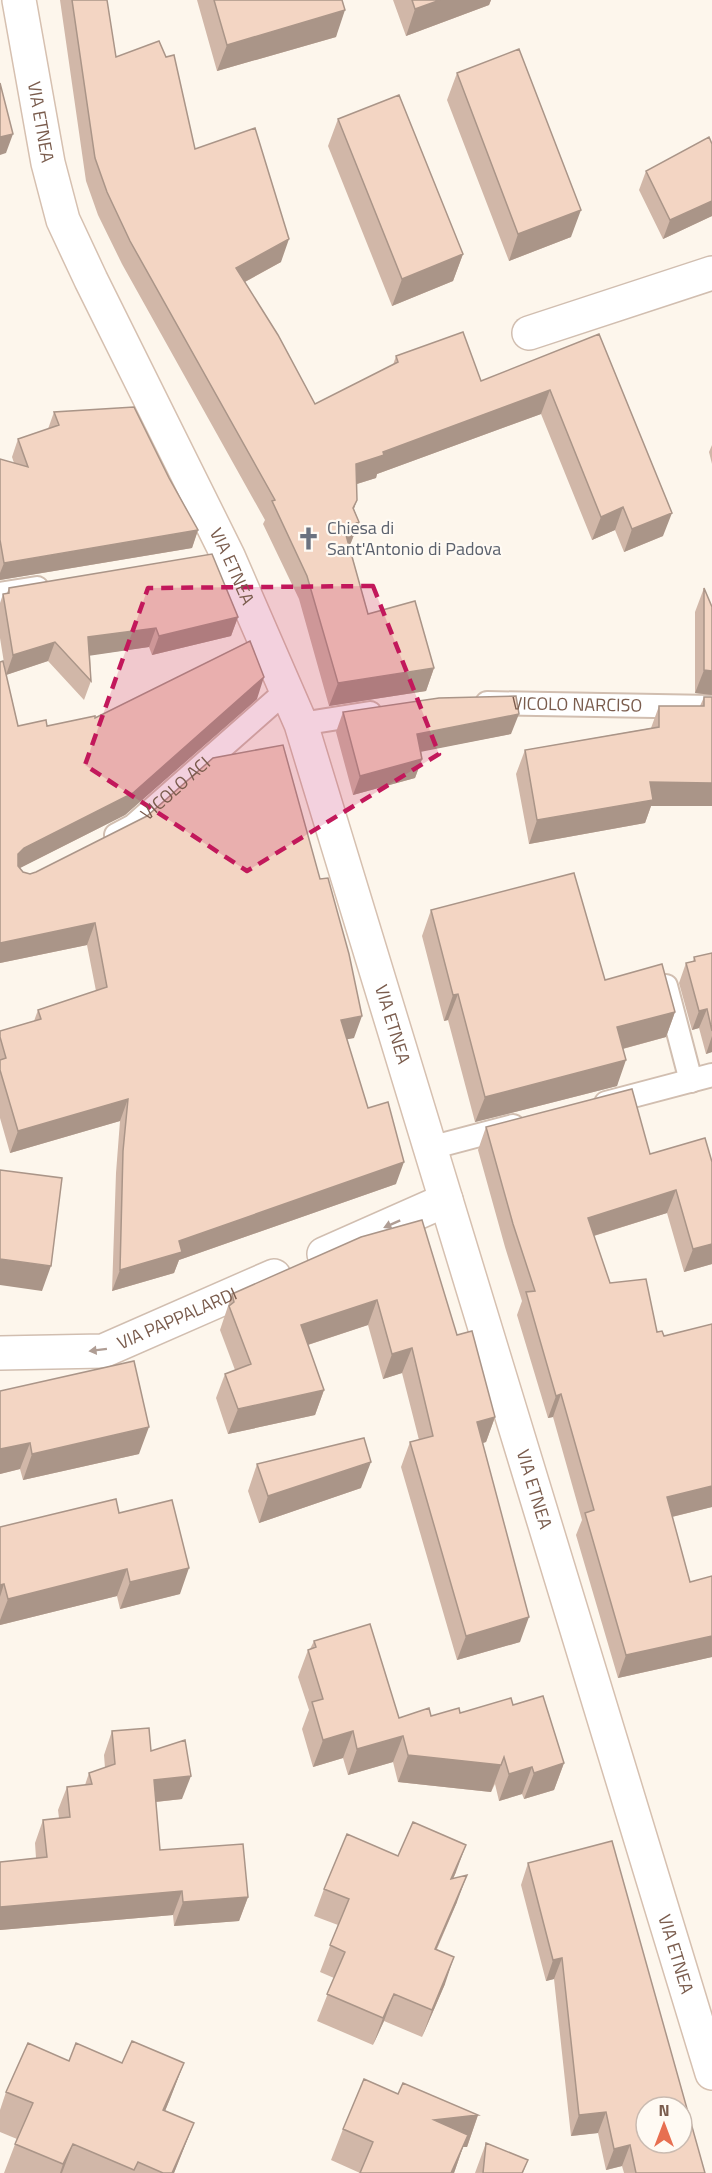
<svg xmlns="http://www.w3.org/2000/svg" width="712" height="2173" font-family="'Titillium Web',sans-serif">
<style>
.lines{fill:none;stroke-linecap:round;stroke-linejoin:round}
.lane-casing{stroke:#d1beb0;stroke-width:26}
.street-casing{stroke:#d1beb0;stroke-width:36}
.secondary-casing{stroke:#d6c0b0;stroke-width:36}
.lane{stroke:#fff;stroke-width:22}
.street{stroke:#fff;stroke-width:33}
.secondary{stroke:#fff;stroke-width:33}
.wall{fill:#d1b7a8}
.shaded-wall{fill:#aa9588}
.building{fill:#f3d5c3;stroke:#aa9588;stroke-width:1.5;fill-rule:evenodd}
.oneway{fill:#af9d94}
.marked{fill:#c2185b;fill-opacity:0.2;stroke:#c2185b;stroke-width:4.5;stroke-dasharray:12 8;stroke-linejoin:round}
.labels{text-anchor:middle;stroke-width:4.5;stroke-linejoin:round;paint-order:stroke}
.street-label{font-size:18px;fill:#7a5c4d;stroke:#fffaf3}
.worship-label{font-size:18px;fill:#5b616d;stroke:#fffaf3;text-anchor:start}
</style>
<rect width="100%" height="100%" fill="#fdf6ec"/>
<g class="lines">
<defs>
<g id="lane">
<path d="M0 594 37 588"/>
<path id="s1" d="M487 703 712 707"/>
<path d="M301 724 370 713"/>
<path id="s2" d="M116 835 133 826 286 691"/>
<path d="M666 986 691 1081"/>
<path d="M606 1103 712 1075"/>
<path d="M430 1148 513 1126"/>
</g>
<g id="street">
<path d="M529 333 712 273"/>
<path d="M324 1254 446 1200"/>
<path id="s3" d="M0 1353 103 1351 274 1276"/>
</g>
<g id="secondary">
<path id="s4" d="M19 0 48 163 63 220 91 280 228 556 301 724 712 2073"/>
</g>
</defs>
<use href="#lane" class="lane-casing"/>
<use href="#street" class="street-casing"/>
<use href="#secondary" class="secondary-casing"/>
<use href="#lane" class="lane"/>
<use href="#street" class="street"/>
<use href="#secondary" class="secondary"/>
</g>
<path class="wall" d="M60 0H107L116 57 195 149 281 262 245 282 315 404 393 365 396 356 481 381 599 334 663 536 624 552 615 530 592 540 541 414 377 474 376 478 357 484 354 509 359 522 350 545H349L368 614 434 668 426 691 329 706 299 599 263 524 265 520 122 264 98 215 86 181Z
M197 0H342L336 37 217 71Z
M393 0H491L489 5 406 36Z
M457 73 571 237 509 261 447 100Z
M338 119 463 254 453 281 392 306 328 146Z
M712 144V216L663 239 639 190 646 171Z
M54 412 169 478 198 530 192 548 0 580V459L14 463 12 457 18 439 48 429Z
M712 445V464L709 452Z
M9 588 238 617 231 636 152 655 149 647 90 655 91 681 84 700 48 661 6 675 18 726H47L95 718 257 699 125 815 20 868 23 872 354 1038 346 1039 368 1108 396 1184 179 1260 174 1273 112 1291 116 1173 120 1121 10 1153 0 1118V1031L34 1021 38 1010 96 991 87 945 0 963 5 669 0 638V603L3 594 7 593Z
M704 588 712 695 695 693V612Z
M704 697H712L651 806 645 823 529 844 516 774 525 750 651 728 659 706H700Z
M343 712 511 734 421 751 422 759 415 778 353 795 336 732Z
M431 910 605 980 675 1012 666 1037 623 1049 617 1086 475 1122 448 1020 444 1021 422 936Z
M712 953V1052L706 1054 699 1028 692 1030 679 983 686 963 693 962 694 957Z
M486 1127 650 1154 705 1138 712 1264 684 1272 667 1213 594 1236 610 1283 657 1332 664 1336 712 1324V1507L672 1517 690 1582 712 1576V1657L618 1678 576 1535 582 1520 553 1417 548 1418 517 1315 522 1301 505 1247 478 1150Z
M361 1237 457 1335 495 1417 486 1442 483 1443 520 1642 457 1660 401 1467 410 1442 419 1440 402 1373 383 1379 368 1325 308 1345 324 1390 315 1415 228 1434 216 1398 225 1374 235 1370 220 1330 232 1294Z
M0 1391 139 1454 23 1480 20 1469 0 1474Z
M257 1464 361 1488 259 1523 248 1491Z
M119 1513 180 1594 120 1609 117 1596 0 1625V1527Z
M314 1641 399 1718 431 1716 460 1713 513 1705 564 1763 554 1790 524 1799 522 1794 499 1801 495 1784 491 1792 398 1782 393 1762 348 1775 343 1758 313 1767 302 1729 309 1710 298 1677 308 1650 310 1649Z
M112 1731 151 1751 182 1799 156 1802 160 1850 248 1897 239 1921 174 1926 173 1915 0 1930V1862L36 1858 35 1843 43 1820 59 1818 58 1810 67 1787 85 1785 89 1773 105 1768 104 1755Z
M398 1856 456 1872 453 1879 457 1902 437 1949 445 1984 422 2037 384 2021 373 2045 317 2021 334 1978 320 1972 338 1925 314 1916 324 1889Z
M528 1863 705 2173H624L622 2166 606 2170 598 2133 571 2136 554 1979 546 1981 521 1885Z
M69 2061 122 2063H184L165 2111 194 2123 174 2173H4L17 2139 0 2132V2110L6 2092Z
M398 2094 478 2115 467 2147H463L454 2173H360L331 2160 343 2129Z
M486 2143 528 2160 523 2173H475Z"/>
<path class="shaded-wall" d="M440 0H491L489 5 406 36 415 9Z
M345 10 336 37 217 71 227 45Z
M13 134 6 153 0 155V137Z
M712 201V216L663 239 670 220Z
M581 210 571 237 509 261 518 234Z
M289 239 281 262 228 291 236 268Z
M463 254 453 281 392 306 402 279Z
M550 390 541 414 377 474 376 478 347 487 356 464 383 452Z
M357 500 349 523 359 522 350 545 336 551 353 508Z
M623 507 615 530 592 540 601 517Z
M672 513 663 536 624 552 632 529Z
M198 530 192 548 0 580V573L4 563Z
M238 617 231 636 152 655 159 636Z
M156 628 149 647 81 657 88 637Z
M55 642 48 661 6 675 13 655Z
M434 668 426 691 329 706 338 683Z
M704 670 712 671V695L695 693Z
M264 677 257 699 125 815 16 870 18 854 24 848Z
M519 714 511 734 410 754 417 734Z
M422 759 415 778 353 795 360 776Z
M650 782 712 783V806H651L645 823 529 844 537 820Z
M95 923 87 945 0 963V943Z
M458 994 448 1020 444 1021 453 995Z
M707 1009 699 1028 692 1030 699 1011Z
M675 1012 666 1037 607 1053 617 1027Z
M362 1016 354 1038 333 1042 341 1020Z
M712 1036V1052L706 1054Z
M626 1060 617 1086 475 1122 485 1097Z
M128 1099 120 1121 10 1153 18 1131Z
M404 1162 396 1184 179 1260 174 1273 112 1291 120 1270 179 1241Z
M676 1190 667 1213 580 1240 588 1218Z
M712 1244V1264L684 1272 693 1249Z
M0 1259 51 1266 42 1291 0 1285Z
M377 1300 368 1325 292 1350 301 1325Z
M412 1348 402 1373 383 1379 392 1354Z
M324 1390 315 1415 228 1434 238 1409Z
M561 1394 553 1417 548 1418 556 1396Z
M495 1417 486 1442 468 1447 477 1422Z
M149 1427 139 1454 23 1480 32 1454Z
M30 1443 20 1469 0 1474V1449Z
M371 1462 361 1488 259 1523 268 1496Z
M712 1486V1507L659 1520 667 1497Z
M189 1568 180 1594 120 1609 130 1582Z
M127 1569 117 1596 0 1625V1620L8 1599Z
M4 1584 0 1597V1585Z
M529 1617 520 1642 457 1660 466 1636Z
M712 1636V1657L618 1678 626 1655Z
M353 1731 343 1758 313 1767 323 1740Z
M403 1736 393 1762 348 1775 357 1749Z
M408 1755 504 1757 491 1792 398 1782Z
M564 1763 554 1790 524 1799 534 1773Z
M532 1767 522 1794 499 1801 509 1774Z
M191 1776 182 1799 145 1803 154 1780Z
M466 1845 456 1872 441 1906 451 1879Z
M467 1875 457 1902 425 1975 435 1949Z
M182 1891 173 1915 0 1930V1907Z
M248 1897 239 1921 174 1926 183 1902Z
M454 1957 445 1984 422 2037 432 2010Z
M562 1958 554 1979 546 1981 553 1960Z
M394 1994 384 2021 373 2045 383 2018Z
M184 2063 170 2099 150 2147 163 2110Z
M606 2112 598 2133 571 2136 579 2115Z
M478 2115 467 2147H463L454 2173H451L434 2120Z
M194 2123 174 2173H172Z
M73 2144 62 2173H60L63 2164Z
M630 2145 622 2166 606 2170 614 2149Z"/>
<path class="building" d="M72 0H107L116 57 159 41 166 57 174 55 195 149 255 128 289 239 236 268 278 335 315 404 398 362 396 356 463 332 481 381 599 334 672 513 632 529 623 507 601 517 550 390 383 452 384 455 356 464 357 500 353 508 359 522 344 528 368 614 415 601 434 668 338 683 307 576 272 501 275 500 130 241 107 192 95 158Z
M214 0H342L345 10 227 45Z
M412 0H440L415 9Z
M519 49 581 210 518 234 457 73Z
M0 83 13 134 0 137Z
M399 95 463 254 402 279 338 119Z
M709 137 712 144V201L670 220 646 171Z
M134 407 169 478 198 530 4 563 0 540V459L28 467 18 439 59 425 54 412Z
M212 554 238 617 159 636 156 628 88 637 91 681 55 642 13 655 3 594 9 593V588Z
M704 588 712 607V671L704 670Z
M250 641 264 677 133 793 24 848 18 854V866L23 872 30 874 36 872 147 816 213 758 283 745 320 879 328 878 349 954 362 1016 341 1020 368 1108 388 1102 404 1162 179 1241 182 1252 120 1270 123 1151 128 1099 18 1131 0 1070V1060L6 1058 0 1037V1031L41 1019 38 1010 107 987 95 923 0 943V662L3 661 18 726 46 720 47 726 95 716V718Z
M516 696 519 714 417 734 422 759 360 776 343 712 439 698Z
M704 697H712V783L650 782 653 800 537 820 525 750 659 727V706H704Z
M574 873 605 980 662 964 675 1012 617 1027 626 1060 485 1097 458 994 453 995 431 910Z
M712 953V1031L707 1009 699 1011 686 963 695 961 694 957Z
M632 1089 650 1154 705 1138 712 1162V1244L693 1249 676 1190 588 1218 610 1283 646 1279 657 1332 662 1331 664 1336 712 1324V1486L667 1497 690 1582 712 1576V1636L626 1655 585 1513 594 1510 561 1394 556 1396 526 1292 535 1291 513 1224 486 1127Z
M0 1170 62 1178 51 1266 0 1259Z
M422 1220 457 1335 472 1331 495 1417 477 1422 529 1617 466 1636 410 1442 433 1436 412 1348 392 1354 377 1300 301 1325 324 1390 238 1409 225 1374 251 1364 229 1306 234 1302 232 1294 361 1237Z
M134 1361 149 1427 32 1454 30 1443 0 1449V1391Z
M364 1438 371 1462 268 1496 257 1464Z
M116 1499 119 1513 172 1500 189 1568 130 1582 127 1569 8 1599 4 1584 0 1585V1527Z
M370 1624 399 1718 429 1708 431 1716 459 1708 460 1713 511 1698 513 1705 543 1696 564 1763 534 1773 532 1767 509 1774 504 1757 501 1765 408 1755 403 1736 357 1749 353 1731 323 1740 312 1702 323 1699 308 1650 316 1647 314 1641Z
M149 1728 151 1751 185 1740 191 1776 154 1780 160 1850 243 1844 248 1897 183 1902 182 1891 0 1907V1862L47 1857 43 1820 70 1817 67 1787 92 1784 89 1773 115 1764 112 1731Z
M413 1822 466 1845 451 1879 467 1875 435 1949 454 1957 432 2010 394 1994 383 2018 327 1994 345 1952 330 1945 349 1899 324 1889 347 1834 398 1856Z
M612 1841 705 2173H636L630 2145 614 2149 606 2112 579 2115 562 1958 553 1960 528 1863ZM646 2107H682V2143H646Z
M132 2041 184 2063 163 2110 194 2123 172 2173H163L138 2162 134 2170 73 2144 63 2164 15 2144 33 2103 6 2092 28 2043 69 2061 76 2043 122 2063Z
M364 2079 398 2094 403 2083 478 2115 434 2120 468 2135 451 2173H360L373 2142 343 2129Z
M486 2143 528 2160 522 2173H483Z"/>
<defs><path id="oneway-solid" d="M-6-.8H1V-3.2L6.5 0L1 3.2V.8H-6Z" transform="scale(1.5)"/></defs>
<g class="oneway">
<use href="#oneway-solid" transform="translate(392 1224) rotate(156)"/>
<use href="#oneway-solid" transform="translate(98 1350) rotate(173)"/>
</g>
<path class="marked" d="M373 586 439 754 247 871 85 765 148 588Z"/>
<defs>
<symbol id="church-bare" viewBox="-9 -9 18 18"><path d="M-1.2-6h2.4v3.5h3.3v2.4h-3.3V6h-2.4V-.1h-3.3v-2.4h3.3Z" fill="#6b7280" stroke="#fffaf3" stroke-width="2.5" paint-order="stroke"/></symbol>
</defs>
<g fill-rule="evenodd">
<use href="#church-bare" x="292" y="522" width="33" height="33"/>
</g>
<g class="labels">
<g class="street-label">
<text dy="6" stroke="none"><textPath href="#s4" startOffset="124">VIA ETNEA</textPath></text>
<text dy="6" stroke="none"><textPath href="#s4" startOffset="610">VIA ETNEA</textPath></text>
<text dy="6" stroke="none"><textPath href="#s1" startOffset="90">VICOLO NARCISO</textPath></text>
<text dy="6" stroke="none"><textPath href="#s2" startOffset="76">VICOLO ACI</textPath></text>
<text dy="6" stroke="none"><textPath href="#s4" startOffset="1096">VIA ETNEA</textPath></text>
<text dy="6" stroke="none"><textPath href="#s3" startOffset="184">VIA PAPPALARDI</textPath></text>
<text dy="6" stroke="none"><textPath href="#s4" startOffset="1582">VIA ETNEA</textPath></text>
<text dy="6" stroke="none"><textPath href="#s4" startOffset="2068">VIA ETNEA</textPath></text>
</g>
<g class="worship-label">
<text x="327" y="534">Chiesa di<tspan x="327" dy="21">Sant'Antonio di Padova</tspan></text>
</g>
</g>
<g transform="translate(664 2125)"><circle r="28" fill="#fffaf3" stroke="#cabbb1" stroke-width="1.5"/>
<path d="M0-4.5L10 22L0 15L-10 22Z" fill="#e76f51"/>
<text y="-9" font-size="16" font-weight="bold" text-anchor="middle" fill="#7a5c4d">N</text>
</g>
</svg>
